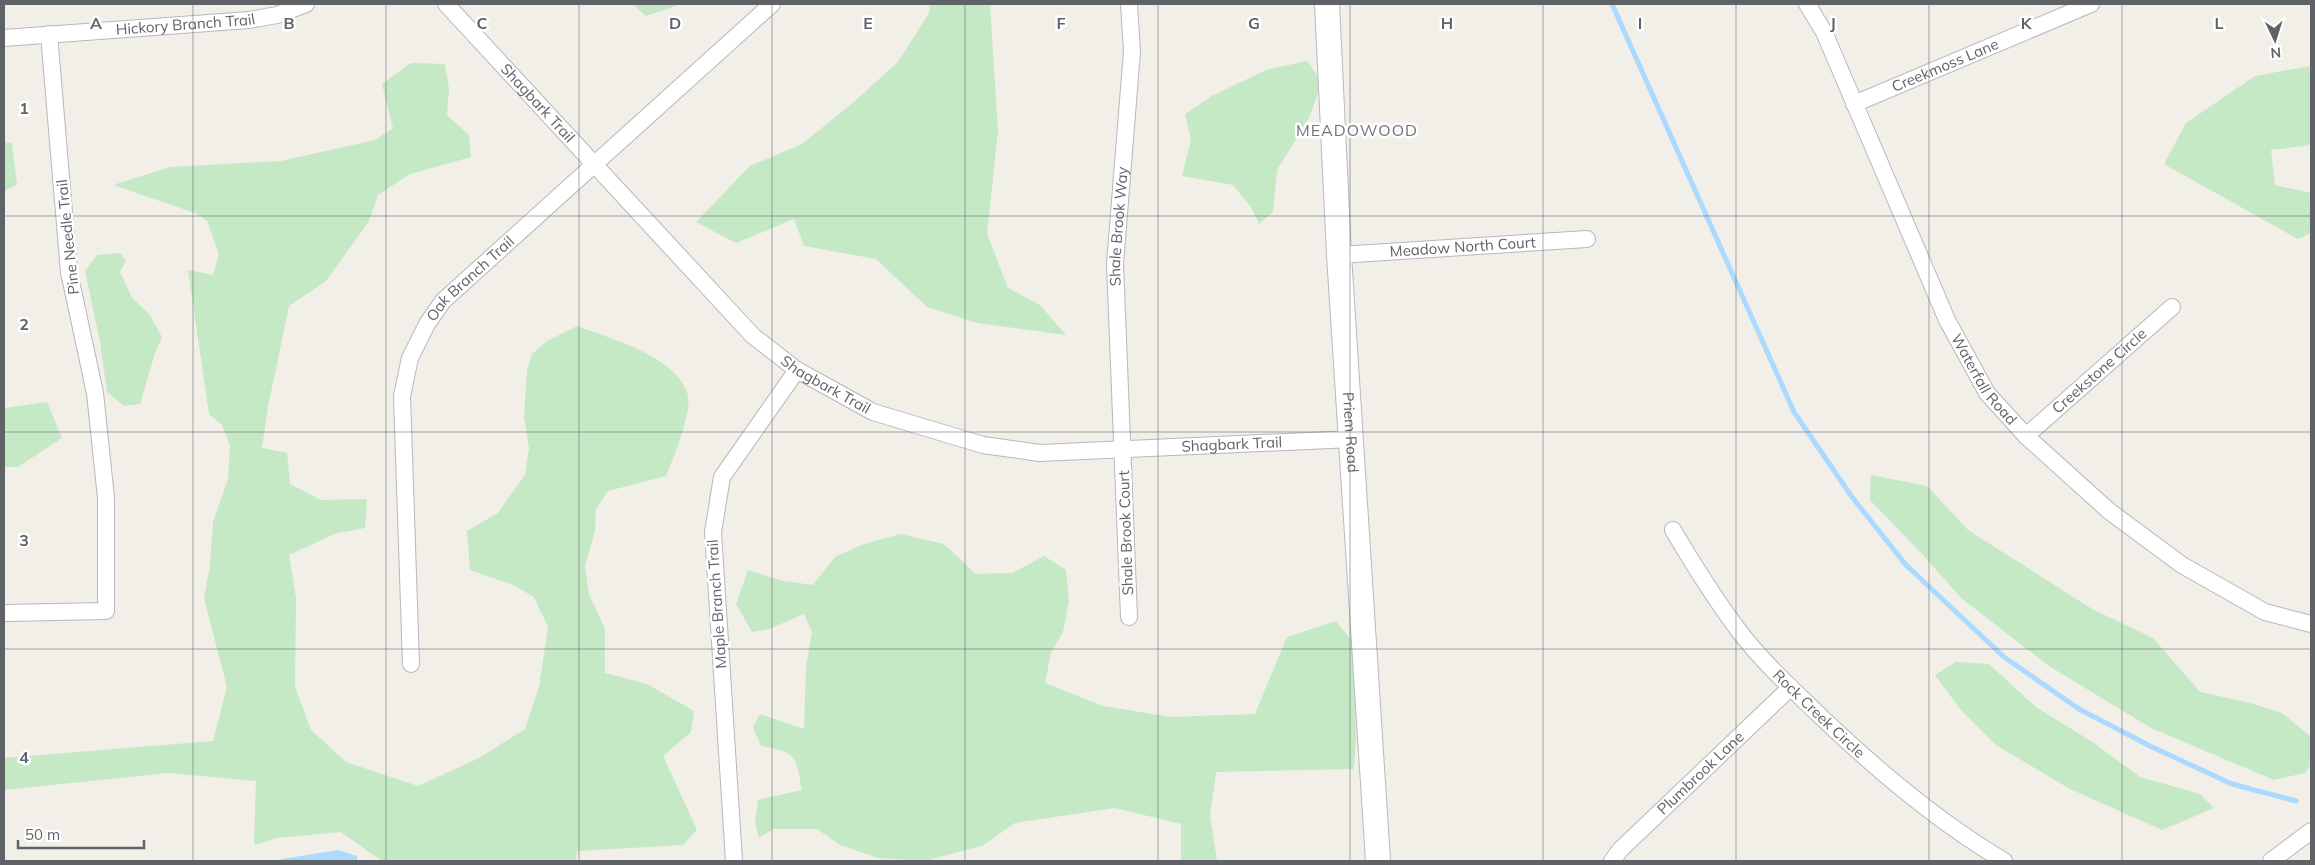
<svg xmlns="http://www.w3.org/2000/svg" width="2315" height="865" font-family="Mulish,sans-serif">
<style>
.green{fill:#c5e8c5}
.water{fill:#aadaff}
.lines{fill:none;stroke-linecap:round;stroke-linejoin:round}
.stream{stroke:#aadaff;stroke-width:5}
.street-casing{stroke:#b5b8bc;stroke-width:18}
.secondary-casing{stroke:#b6babf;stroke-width:26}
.street{stroke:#fff;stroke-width:16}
.secondary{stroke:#fff;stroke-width:24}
.grid{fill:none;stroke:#5f6368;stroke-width:1;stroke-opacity:0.55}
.labels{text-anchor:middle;stroke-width:5;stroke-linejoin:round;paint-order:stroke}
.street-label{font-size:15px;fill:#5f6368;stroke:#fff}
.neighbourhood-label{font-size:16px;letter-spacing:1px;fill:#70757a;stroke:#fff}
.grid-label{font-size:16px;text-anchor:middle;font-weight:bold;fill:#5f6368;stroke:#fff;stroke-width:5;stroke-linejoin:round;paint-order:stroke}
</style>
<rect width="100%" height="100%" fill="#f1efe8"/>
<path class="green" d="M633 4H681L646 16Z
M930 4H990L998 130 987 234 1008 288 1040 305 1066 335 977 323 927 307 876 259 804 246 794 219 736 243 696 222 750 166 802 144 855 101 898 62 929 13Z
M1307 61 1322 82 1309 118 1277 170 1273 212 1259 224 1251 207 1233 185 1182 176 1191 140 1185 114 1212 96 1266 70Z
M411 63 445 64 449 89 447 115 469 135 471 157 410 174 378 195 369 221 326 281 289 306 268 407 262 448 287 453 290 484 321 500 367 499 365 528 337 533 289 555 296 598 295 687 311 730 346 762 418 786 479 758 525 729 539 687 548 627 534 597 513 585 470 570 467 531 498 513 525 475 529 448 524 416 527 370 532 354 547 341 577 326C611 339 677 356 688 395 692 413 673 459 666 476L608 491 596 509 595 531 585 566 589 594 605 629V673L647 684 694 711 691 732 663 756 697 830 683 845 577 851 576 861H382L341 832 277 838 254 845 256 781 168 773 4 790V758L213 741 227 687 204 598 210 565 213 522 228 479 230 446 222 425 209 414 188 270 213 275 219 254 207 221 195 213 113 185 170 167 281 161 375 140 393 128 382 84Z
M2311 66V145L2271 150 2275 185 2311 193V233L2298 239 2164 164 2186 123 2255 76Z
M4 142 12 143 17 185 4 191Z
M120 253 126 260 120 272 132 298 149 314 162 337 155 353 140 404 124 406 107 392 100 342 85 271 97 255Z
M47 402 62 438 18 467H4V408Z
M1871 475 1927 486 1968 530 2092 609 2153 638 2200 692 2250 703 2282 713 2311 737V764L2305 773 2274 780 2151 728 2049 666 1961 598 1923 555 1870 500Z
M901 534 944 544 976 574 1012 573 1044 556 1066 570 1069 600 1063 632 1051 653 1045 683 1103 706 1170 717 1255 714 1287 637 1336 621 1353 642 1356 737 1354 769 1216 772 1210 815 1217 861H1181V824L1115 808 1015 823 982 846 924 861 878 858 840 845 817 829H773L759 838 755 822 758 800 802 790C795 755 798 753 761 746L753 727 760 714 804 729 806 667 812 632 804 614 769 629 752 632 736 604 748 570 783 581 813 585 835 557 864 544Z
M1956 662 1989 664 2036 707 2094 743 2140 777 2200 794 2214 808 2162 830 2070 789 1996 745 1960 709 1935 675Z"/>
<path class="water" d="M338 850 357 856V861H280L282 859Z"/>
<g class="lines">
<path class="stream" d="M1612 4 1794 412 1852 497 1906 565 2004 657 2079 709 2152 747 2232 784 2296 801"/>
<defs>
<g id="street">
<path id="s1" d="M446 4 753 336 797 370 873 412 983 445 1040 453 1352 439"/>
<path id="s2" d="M1807 4 1824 32 1947 320 1987 393 2026 436 2109 511 2182 565 2265 612 2311 624"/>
<path id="s3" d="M4 38 249 20 277 15 306 4"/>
<path id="s4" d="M1854 104 2091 4"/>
<path id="s5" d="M1339 255 1587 239"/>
<path id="s6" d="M2026 436 2172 307"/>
<path id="s7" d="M1673 530C1693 564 1715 599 1739 631 1761 660 1789 686 1815 711 1873 767 1935 820 2004 861"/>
<path d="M4 613 106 611V498L95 393 69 272 49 34"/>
<path id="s8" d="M1129 617 1115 264 1132 51 1129 4"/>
<path id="s9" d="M411 664 402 396 410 358 427 324 443 301 772 4"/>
<path d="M734 861 713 532 722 477 797 370"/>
<path id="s10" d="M1612 861 1620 850 1790 688"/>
<path d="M2271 861 2311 831"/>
</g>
<g id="secondary">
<path id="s11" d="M1327 4 1339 255 1378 861"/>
</g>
</defs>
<use href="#street" class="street-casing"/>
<use href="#secondary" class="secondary-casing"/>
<use href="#street" class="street"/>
<use href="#secondary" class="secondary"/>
</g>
<path class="grid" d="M193 4V861M386 4V861M579 4V861M772 4V861M965 4V861M1158 4V861M1350 4V861M1543 4V861M1736 4V861M1929 4V861M2122 4V861M4 216H2311M4 432H2311M4 649H2311"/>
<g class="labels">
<g class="street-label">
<text dy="5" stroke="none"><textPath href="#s3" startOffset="182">Hickory Branch Trail</textPath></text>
<text dy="5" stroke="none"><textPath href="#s4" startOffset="99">Creekmoss Lane</textPath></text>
<text dy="5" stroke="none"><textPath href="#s1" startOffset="135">Shagbark Trail</textPath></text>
<text dy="5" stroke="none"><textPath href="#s8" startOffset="391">Shale Brook Way</textPath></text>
<text transform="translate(68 237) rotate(-96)" y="5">Pine Needle Trail</text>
<text dy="5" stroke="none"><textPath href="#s5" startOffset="124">Meadow North Court</textPath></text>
<text dy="5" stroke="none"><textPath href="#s9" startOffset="408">Oak Branch Trail</textPath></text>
<text dy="5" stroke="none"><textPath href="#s6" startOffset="98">Creekstone Circle</textPath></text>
<text dy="5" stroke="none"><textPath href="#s2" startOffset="416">Waterfall Road</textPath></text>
<text dy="5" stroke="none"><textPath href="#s1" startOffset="540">Shagbark Trail</textPath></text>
<text dy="5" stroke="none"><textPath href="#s11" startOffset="429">Priem Road</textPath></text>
<text dy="5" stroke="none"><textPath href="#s1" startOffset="959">Shagbark Trail</textPath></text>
<text transform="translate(1126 533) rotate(-92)" y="5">Shale Brook Court</text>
<text transform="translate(717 604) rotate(-94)" y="5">Maple Branch Trail</text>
<text dy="5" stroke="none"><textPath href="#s7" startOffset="236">Rock Creek Circle</textPath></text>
<text dy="5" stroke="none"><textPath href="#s10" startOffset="125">Plumbrook Lane</textPath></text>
</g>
<g class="neighbourhood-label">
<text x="1357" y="136">MEADOWOOD</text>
</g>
</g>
<g class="grid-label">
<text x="96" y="29">A</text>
<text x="289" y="29">B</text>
<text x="482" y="29">C</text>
<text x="675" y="29">D</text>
<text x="868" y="29">E</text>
<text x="1061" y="29">F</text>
<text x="1254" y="29">G</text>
<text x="1447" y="29">H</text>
<text x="1640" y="29">I</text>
<text x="1833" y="29">J</text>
<text x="2026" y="29">K</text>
<text x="2219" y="29">L</text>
<text x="24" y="114">1</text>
<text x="24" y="330">2</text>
<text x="24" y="546">3</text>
<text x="24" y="763">4</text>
</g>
<rect width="2315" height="865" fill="none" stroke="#5f6368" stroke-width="10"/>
<g transform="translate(2275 40) rotate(176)" stroke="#ffffff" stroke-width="4" paint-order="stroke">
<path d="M0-4L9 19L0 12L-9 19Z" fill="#5f6368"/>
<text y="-8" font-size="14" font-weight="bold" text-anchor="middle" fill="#5f6368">N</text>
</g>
<path d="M18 840v8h126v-8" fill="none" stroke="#5f6368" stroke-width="2.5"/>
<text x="25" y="840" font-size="15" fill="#5f6368" stroke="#ffffff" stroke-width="4" paint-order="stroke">50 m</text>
</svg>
